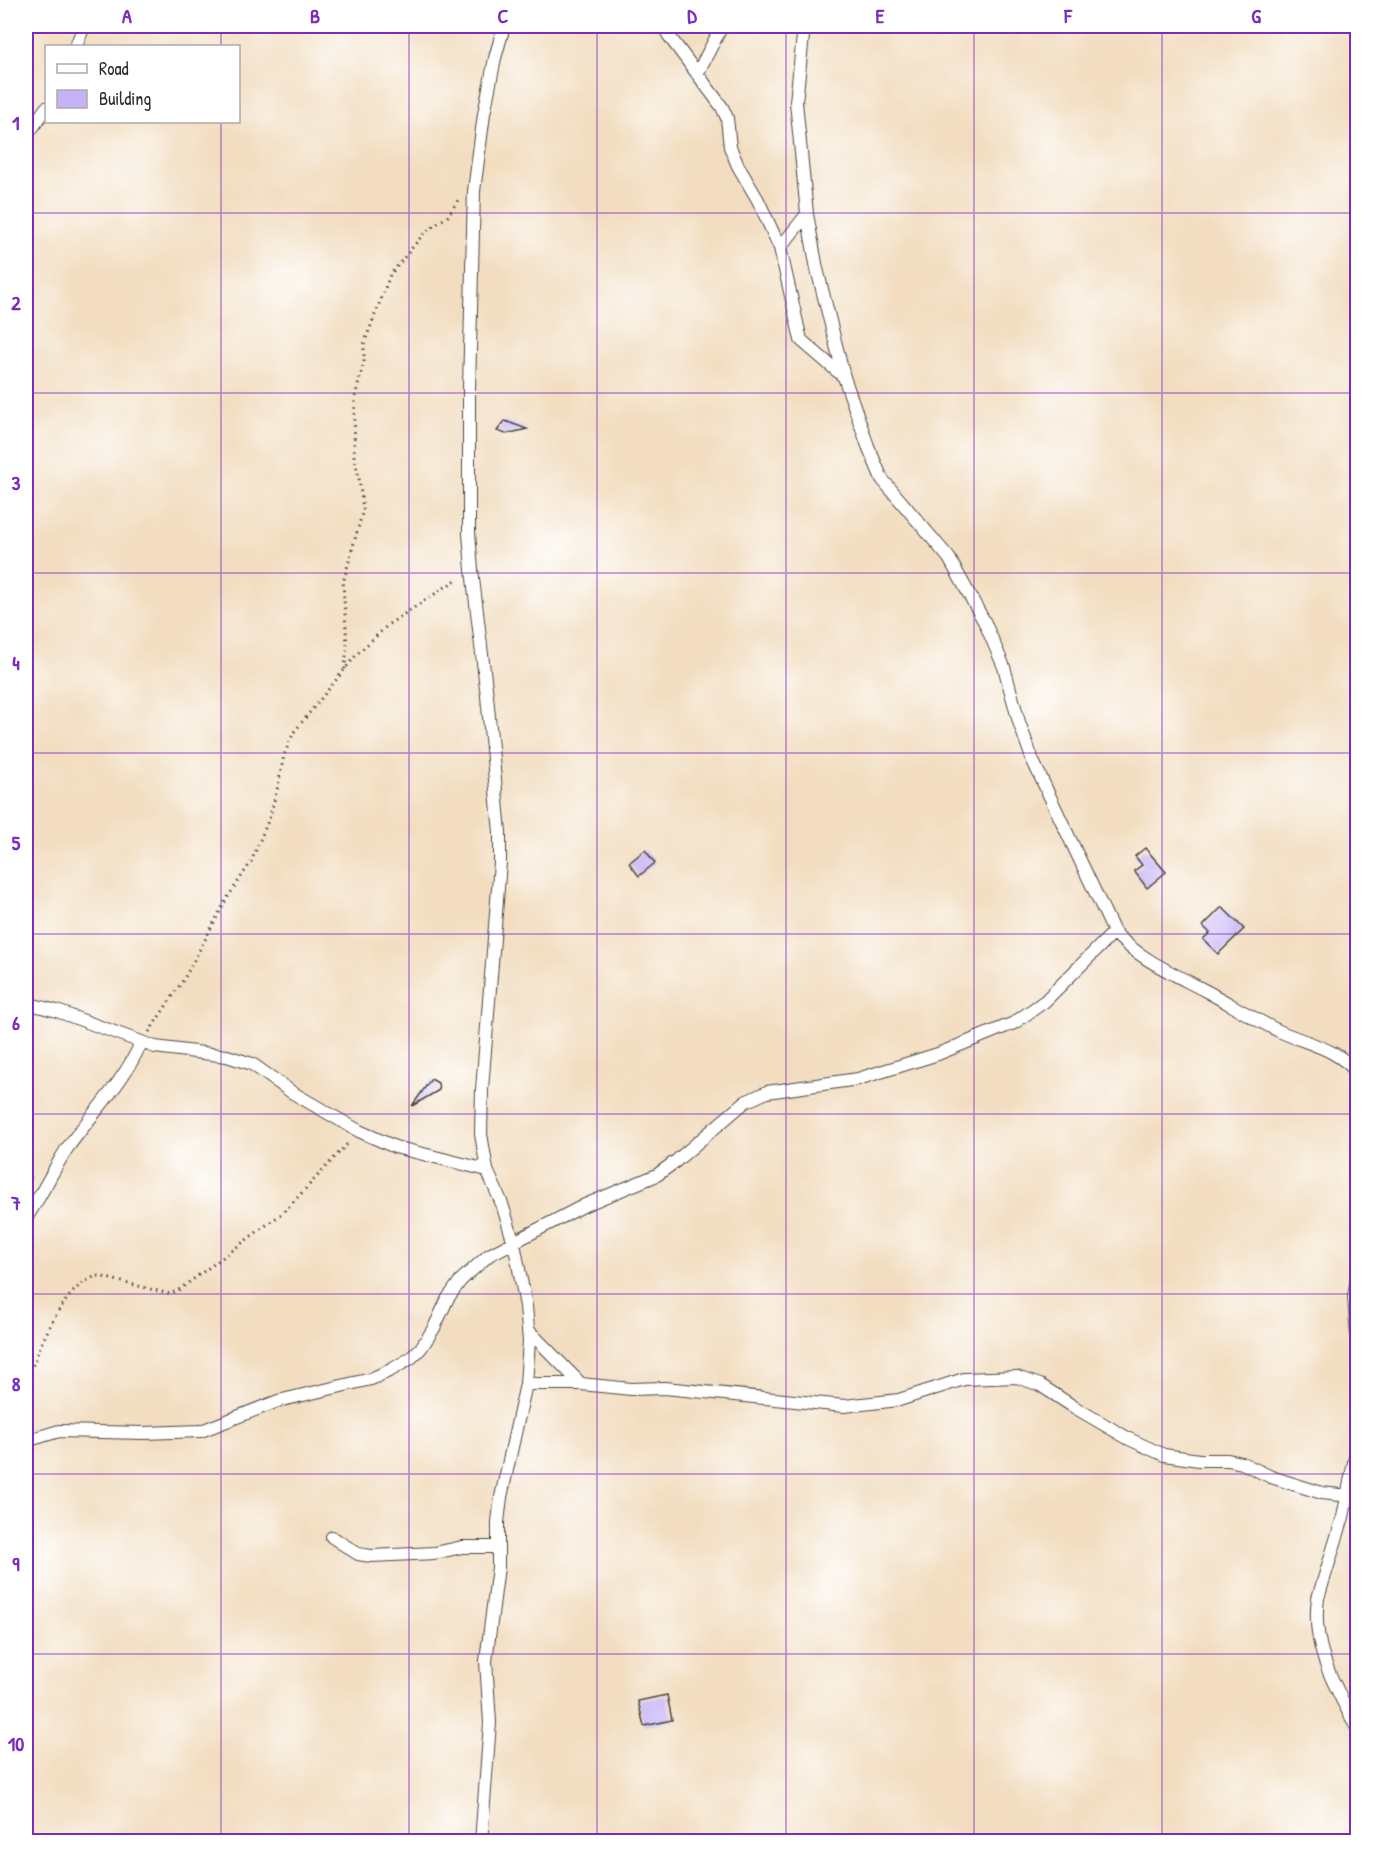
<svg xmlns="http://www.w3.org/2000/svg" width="1383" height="1867" font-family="'Patrick Hand',sans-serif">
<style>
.building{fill:#c6b2f6}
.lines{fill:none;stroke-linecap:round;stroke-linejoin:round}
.street-casing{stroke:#494641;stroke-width:14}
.path{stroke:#494641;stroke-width:3;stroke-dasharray:1.5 4.5;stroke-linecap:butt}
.street{stroke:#fff;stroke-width:12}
.grid{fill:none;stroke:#7b2cbf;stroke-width:1.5;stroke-opacity:0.55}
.neatline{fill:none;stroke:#7b2cbf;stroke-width:2}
.grid-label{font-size:20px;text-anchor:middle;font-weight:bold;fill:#7b2cbf}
</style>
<rect width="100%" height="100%" fill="#fff"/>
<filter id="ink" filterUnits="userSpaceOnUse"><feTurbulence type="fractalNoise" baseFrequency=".0167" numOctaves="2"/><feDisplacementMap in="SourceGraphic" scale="12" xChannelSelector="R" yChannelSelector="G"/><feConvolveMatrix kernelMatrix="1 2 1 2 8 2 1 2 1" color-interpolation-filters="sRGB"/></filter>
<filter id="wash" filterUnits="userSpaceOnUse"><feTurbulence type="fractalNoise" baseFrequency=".008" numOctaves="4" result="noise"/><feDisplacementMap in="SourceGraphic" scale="24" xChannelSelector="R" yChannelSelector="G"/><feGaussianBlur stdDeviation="1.35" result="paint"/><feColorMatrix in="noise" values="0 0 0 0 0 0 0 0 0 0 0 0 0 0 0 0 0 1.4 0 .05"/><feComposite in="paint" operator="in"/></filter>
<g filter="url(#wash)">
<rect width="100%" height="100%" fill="#f2ddc0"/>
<g id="blocks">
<path class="building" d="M505 421 527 429 506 434 497 431Z
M1145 848 1166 872 1147 888 1134 871 1142 865 1135 856Z
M645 850 655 863 639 876 629 863Z
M1222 907 1244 929 1218 954 1203 939 1210 933 1203 926Z
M431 1079 438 1083 439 1090 412 1106Z
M667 1695 672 1720 644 1726 638 1701Z"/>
</g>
</g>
<g filter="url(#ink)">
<use href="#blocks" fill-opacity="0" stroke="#494641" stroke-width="1.5"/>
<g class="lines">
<defs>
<path id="street" d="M664 26 669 36 722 107 727 118 730 147 738 166 758 200 780 248 801 340 844 377
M804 26 796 102 807 214 817 269 844 377 868 446 882 479 949 558 985 623 1004 667 1019 722 1033 761 1114 932C1137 958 1176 975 1206 991 1230 1004 1254 1019 1279 1031 1307 1044 1338 1048 1358 1074
M76 46 84 26
M697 74 722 26
M26 137 46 108
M780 248 807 214
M26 1003 57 1011 155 1047 227 1056 252 1064 293 1093 359 1131 395 1147 487 1170
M26 1218C41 1196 52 1172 66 1150 91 1114 123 1084 141 1043
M1358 1271 1354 1297 1358 1349
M528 1330 581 1384
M526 1384H581L631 1389 665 1388 844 1406 899 1400 964 1379 1017 1377 1040 1385 1074 1407 1129 1439 1164 1455 1199 1460H1228L1242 1463 1271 1477 1322 1493 1358 1497
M26 1441 59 1431 144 1433 201 1431 278 1401 371 1379 391 1370 411 1358 421 1348 434 1328 448 1298 461 1280 489 1255 585 1205 657 1175 676 1161 745 1102 767 1092 858 1079 938 1054 1014 1023 1045 1001 1114 932
M1358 1442 1343 1517 1318 1598C1311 1649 1335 1686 1358 1730
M332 1537 358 1554 371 1556 435 1553 462 1547H498
M481 1842 490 1723 486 1661 498 1567V1522L501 1497 526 1384 529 1341 526 1306 514 1243 502 1204 487 1170 481 1134 482 1089 500 863V832L487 696 472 570 469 533V389L474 191 484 114 495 58 504 26"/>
</defs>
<use href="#street" class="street-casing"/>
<path class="path" d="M345 669 347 645 343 583 363 510 359 478 354 457 355 397 364 362V344L390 275 425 232 448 216 460 197
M149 1032 184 979 226 900 251 862 270 816 278 786 284 755 294 732 357 654 389 624 459 578
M26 1166 32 1181
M26 1382C38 1351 63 1282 99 1276L170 1294 180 1289 284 1212 350 1141"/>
<use href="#street" class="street"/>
</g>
</g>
<path class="grid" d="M221 26V46M409 26V1842M597 26V1842M786 26V1842M974 26V1842M1162 26V1842M221 122V1842M26 213H1358M26 393H1358M26 573H1358M26 753H1358M26 934H1358M26 1114H1358M26 1294H1358M26 1474H1358M26 1654H1358"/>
<rect width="1383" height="1867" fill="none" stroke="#fff" stroke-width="66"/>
<rect x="45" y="45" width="195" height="78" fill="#ffffff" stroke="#aaaaaa" stroke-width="1.5"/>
<rect x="57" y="64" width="30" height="9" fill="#ffffff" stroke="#aaaaaa" stroke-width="1.5"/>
<text x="99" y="75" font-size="18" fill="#2b2b2b">Road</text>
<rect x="57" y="90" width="30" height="18" fill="#c6b2f6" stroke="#aaaaaa" stroke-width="1.5"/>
<text x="99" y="105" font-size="18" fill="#2b2b2b">Building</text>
<rect x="33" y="33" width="1317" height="1801" class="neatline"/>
<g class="grid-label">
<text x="127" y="23">A</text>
<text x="315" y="23">B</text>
<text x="503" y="23">C</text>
<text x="692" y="23">D</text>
<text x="880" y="23">E</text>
<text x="1068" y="23">F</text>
<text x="1256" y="23">G</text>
<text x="16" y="130">1</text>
<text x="16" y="310">2</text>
<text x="16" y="490">3</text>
<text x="16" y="670">4</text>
<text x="16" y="850">5</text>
<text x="16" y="1030">6</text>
<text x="16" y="1210">7</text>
<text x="16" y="1391">8</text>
<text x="16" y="1571">9</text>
<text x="16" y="1751">10</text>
</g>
</svg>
